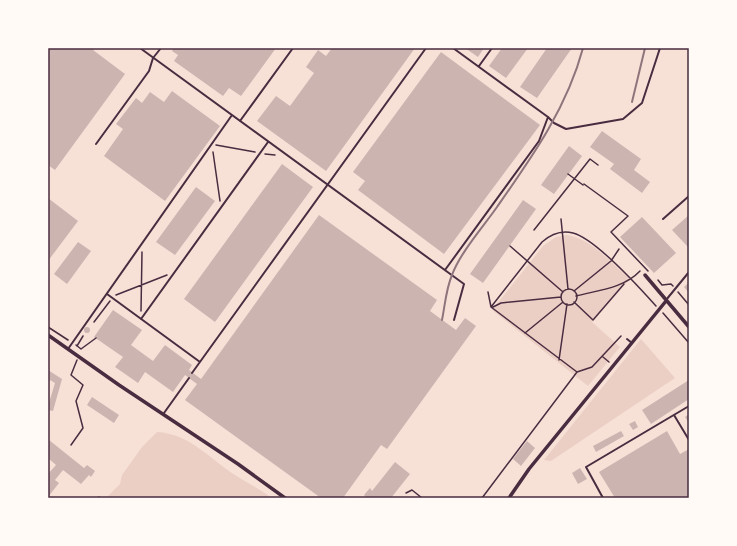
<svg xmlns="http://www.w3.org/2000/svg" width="737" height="546" font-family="Merriweather,serif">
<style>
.green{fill:#ebcfc5}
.building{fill:#ccb4b1}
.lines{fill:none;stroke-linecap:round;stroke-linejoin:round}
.path{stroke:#4a2c40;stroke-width:1.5}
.service{stroke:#4a2c40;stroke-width:2}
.minor{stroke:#4a2c40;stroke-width:3.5}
.rail{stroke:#8f747c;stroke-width:2}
.neatline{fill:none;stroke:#4a2c40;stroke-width:1.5}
</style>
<rect width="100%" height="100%" fill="#f7e1d7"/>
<path class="green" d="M567 235C592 239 611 263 630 279L592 322 620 347 588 386 492 310 543 246 556 237Z
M641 339 675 378 551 461 544 460Z
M157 432C189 434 207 456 232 473 245 482 260 489 272 498H106L120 484 122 475 142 447Z"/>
<path class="building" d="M48 48H95L93 50 125 74 55 170 48 165Z
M174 48H276L241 96 229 88 223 96 174 61 178 55 172 51Z
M332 48H415L326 171 257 121 276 96 290 106 314 73 306 67 318 50 326 56Z
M465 48H484L478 57Z
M502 48H528L506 78 489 66Z
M547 48H572L537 98 520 87Z
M441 52 540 125 444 254 358 190 365 181 353 172Z
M172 91 220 126 165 201 104 156 123 129 116 124 136 98 142 103 150 92 164 102Z
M602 131 641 159 634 170 650 182 642 193 610 169 614 164 590 147Z
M569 146 582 156 554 194 541 185Z
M282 164 313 187 215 322 184 299Z
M196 187 215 201 175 255 156 242Z
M48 198 78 221 48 261Z
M523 200 536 209 483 283 470 274Z
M319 215 437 300 430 311 456 330 465 318 476 326 387 449 381 445 343 498H321L185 400 197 384 185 375 173 392 145 372 138 383 115 367 123 357 94 337 113 310 142 330 131 345 153 361 165 345 192 365 189 370 201 379Z
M689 215V246L688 247 672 230Z
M642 217 676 253 654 273 620 237Z
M78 242 91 251 67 284 54 274Z
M689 282V293L684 287Z
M84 330a3 3 0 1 1 6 0a3 3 0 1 1-6 0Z
M48 370 62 379 53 411 48 410V406L55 383 50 380 48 383Z
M689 380V399L651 424 642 410Z
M92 397 119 415 114 423 87 405Z
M689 414V423L685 417Z
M635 421 638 427 633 430 629 424Z
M621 431 624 436 596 452 593 446Z
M667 431 680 454 689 449V498H615L599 472Z
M49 440 84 468 87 465 95 471 91 477 89 475 81 484 63 470 55 480 59 483 48 497V474L56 465 48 458Z
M527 441 535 448 521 466 513 459Z
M395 462 410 474 391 498H367L364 495 370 488 372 491Z
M580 468 587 479 578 484 572 473Z"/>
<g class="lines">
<path class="path" d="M216 145 255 152
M213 152 220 201
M265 154 275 155
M568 174 583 185
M584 184 628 216 611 232 648 271
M561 219 568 289
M534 230 590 159 598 165
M510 246 563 292
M658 280 662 285 671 284 673 286
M561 297a8 8 0 1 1 16 0a8 8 0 1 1-16 0Z
M574 291 611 261 619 249
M488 292 491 307 577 372 592 367 621 336
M678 292 689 305
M116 295 167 275
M576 296C599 290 624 288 640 271
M574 302 593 320 624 284
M491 307 542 242C550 235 561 230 573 233 596 239 639 287 656 306
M493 307 501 303 561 297
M141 311 142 252
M663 313 689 343
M94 322 110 301
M48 327 68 340
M525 333 563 302
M76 345 81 349 96 338
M77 346 83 336
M603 357 609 362
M559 360 567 304
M71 445 83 428 76 401 83 385 71 375 77 360
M406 493 412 490 422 498
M99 498V497
M482 498 577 372"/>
<path class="service" d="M140 48 464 284 454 320
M453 48 548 117 554 123 566 129 623 119 642 103 660 48
M479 66 492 48
M240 121 293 48
M96 144 149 71 153 58 161 48
M663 219 689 196
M445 270 539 141 548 117
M107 294 200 362
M666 300 689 272
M141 319 268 142
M627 339 632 343
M68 349 232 115
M192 373 426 48
M164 413 189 378
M674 415 689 440
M603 498 586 467 689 406"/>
<path class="minor" d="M645 275 689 327
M48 335 119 385 238 464 285 498
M509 498 529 469 666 301"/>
<path class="rail" d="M632 102 645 48
M442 320C445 305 446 289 452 275 460 253 483 227 497 207 532 157 567 108 583 48"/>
</g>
<rect width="737" height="546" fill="none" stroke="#fffaf5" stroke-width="98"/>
<rect x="49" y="49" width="639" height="448" class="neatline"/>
</svg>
